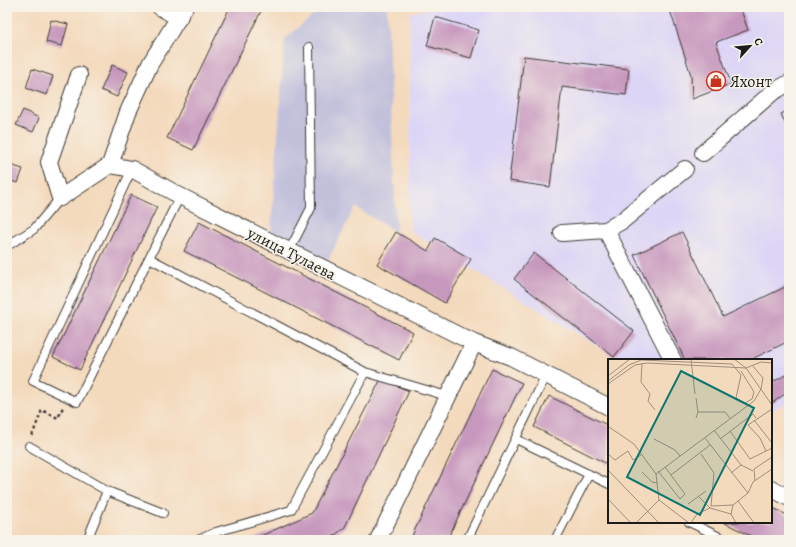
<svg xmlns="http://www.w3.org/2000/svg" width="796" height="547" font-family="Alegreya,serif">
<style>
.built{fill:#ddd5f6}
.industrial{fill:#c2c1dc}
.building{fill:#c798be}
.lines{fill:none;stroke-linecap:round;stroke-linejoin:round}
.lane-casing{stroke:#3c3834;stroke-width:10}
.street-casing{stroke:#3c3834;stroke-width:18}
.path{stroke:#3c3834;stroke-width:2.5;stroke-dasharray:3 3;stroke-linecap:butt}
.lane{stroke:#fff;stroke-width:8}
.street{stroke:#fff;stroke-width:16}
.labels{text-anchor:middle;stroke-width:3;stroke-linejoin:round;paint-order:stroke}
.poi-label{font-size:16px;fill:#1c1c1c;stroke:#f7f3e8;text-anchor:start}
.street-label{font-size:16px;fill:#1c1c1c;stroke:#f7f3e8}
.inset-road{fill:none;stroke:#9e8e7d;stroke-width:1}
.view{fill:#0f766e;fill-opacity:0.15;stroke:#0f766e;stroke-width:2}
.inset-edge{fill:none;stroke:#1c1c1c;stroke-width:2}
</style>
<rect width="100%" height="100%" fill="#f7f3e8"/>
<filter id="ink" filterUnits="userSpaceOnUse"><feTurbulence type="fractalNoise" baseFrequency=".025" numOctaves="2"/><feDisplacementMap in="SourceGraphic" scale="8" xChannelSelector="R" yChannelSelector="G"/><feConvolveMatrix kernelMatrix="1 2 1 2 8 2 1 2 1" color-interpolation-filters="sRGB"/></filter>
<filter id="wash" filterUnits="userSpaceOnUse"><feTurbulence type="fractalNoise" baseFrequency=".012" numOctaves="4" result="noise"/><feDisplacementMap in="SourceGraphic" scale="16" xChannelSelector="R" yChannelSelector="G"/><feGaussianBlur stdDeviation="0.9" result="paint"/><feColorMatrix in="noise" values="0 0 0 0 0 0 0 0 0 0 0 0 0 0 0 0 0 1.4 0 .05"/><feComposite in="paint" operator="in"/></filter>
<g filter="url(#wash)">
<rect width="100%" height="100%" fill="#f4dabd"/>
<path class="built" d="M435 7H789V402L771 411V360H621L410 231V13Z"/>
<path class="industrial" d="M323 7H387L396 232 355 207 328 260 271 231 285 39Z"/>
<g id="blocks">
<path class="building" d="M230 7H263L193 150 167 138Z
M669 7H711L712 8 740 7 748 30 716 42 731 84 692 99 691 75Z
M435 17 479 30 471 58 427 46Z
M51 20 68 24 62 46 46 42Z
M524 56 629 69 626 95 562 87 550 187 509 181Z
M112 65 128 72 117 97 101 90Z
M32 69 53 76 47 95 26 88Z
M23 110 39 118 33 132 16 125Z
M789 110V132L781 114Z
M7 164 23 169 18 183 7 180Z
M131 195 157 207 80 370 53 357Z
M7 205 11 207 7 218Z
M199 222 413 332 399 360 184 251Z
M396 232 428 251 435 238 471 259 445 303 377 264Z
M682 232 723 317 789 285V341L754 358 755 360H685L634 255Z
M534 253 634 331 614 357 514 279Z
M492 369 522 383 447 540H410Z
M789 373V391L771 404V383Z
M381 379 409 391 345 527 329 540H252L312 513Z
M549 396 609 426V465L534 427Z
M771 507 789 516V540H759L723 522H771Z"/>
</g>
</g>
<g filter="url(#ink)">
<use href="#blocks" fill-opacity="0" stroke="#3c3834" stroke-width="1"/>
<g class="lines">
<defs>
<path id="lane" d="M132 169 33 381 77 402 180 196
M7 246 34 229 60 198
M289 251 311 208 309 47
M149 258 365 372 447 396
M516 439 609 484
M29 446 107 491 163 513
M689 522 726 540
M87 540 107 491
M198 540 216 532 291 510 365 372
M467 540 546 375
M555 540 589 474"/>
<path id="street" d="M160 7 179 18
M79 75 49 162 60 198 110 165 128 112 150 64 185 7
M703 153 773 92 789 83
M110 165 132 169 180 196 289 251 474 343 511 357 609 407
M606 230 673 360
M562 233 606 230 622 221 685 169
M771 488 789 498
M378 540 474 343"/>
</defs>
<use href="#lane" class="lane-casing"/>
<use href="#street" class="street-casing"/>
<path class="path" d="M32 436 42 410 58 418 63 407"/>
<use href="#lane" class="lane"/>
<use href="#street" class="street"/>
</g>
</g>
<defs>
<symbol id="shop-ring" viewBox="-11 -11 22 22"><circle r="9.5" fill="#f7f3e8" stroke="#c8321e" stroke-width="1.5"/><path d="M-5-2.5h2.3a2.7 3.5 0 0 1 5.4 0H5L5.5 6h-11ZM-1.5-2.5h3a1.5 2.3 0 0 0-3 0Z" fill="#c8321e"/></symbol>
</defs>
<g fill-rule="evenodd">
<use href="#shop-ring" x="705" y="70" width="22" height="22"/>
</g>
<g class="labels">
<g class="poi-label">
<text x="730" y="87">Яхонт</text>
</g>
<g class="street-label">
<text transform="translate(292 253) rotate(27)" y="6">улица Тулаева</text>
</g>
</g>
<g transform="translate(608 359)">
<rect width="164" height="164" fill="#f4dabd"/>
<path class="inset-road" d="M83 0 87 35M126 0 138 9 164 46M34 4 33 23 42 35 40 42 47 51M138 9 153 3 164 4M0 17 22 0M0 22 21 6 33 1 124 5 133 16 128 39 137 44 144 40 146 33 133 12M0 25 27 6 39 4 138 9M88 39 90 53 88 59M90 53H117L122 59M146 61 164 84M1 68 26 85 48 115 51 141 28 164M106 71 133 106 145 112M122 72 142 100 164 89M97 79 140 134M46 80 67 91 72 97M112 80 145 55 148 59M158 92 152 79 140 66 164 50M0 95 7 101 20 92 25 101 33 96M93 95 106 114 103 147 125 146M0 111 51 164M50 112 72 140 77 135 57 108M34 113 44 123 49 124M123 114 133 106M48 115 146 42 153 30 155 19 144 6M63 116 102 86M147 122 146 110 164 98M91 138 102 149 123 155M0 140 23 164M51 141 81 164M130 142 146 164M80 145 98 132M83 164 89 155 102 149M128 164 123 155 125 146 140 134 145 123 164 110"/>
<path class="view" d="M73 12 146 49 92 156 19 118Z"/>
<rect width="164" height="164" class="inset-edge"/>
</g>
<rect width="796" height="547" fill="none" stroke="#f7f3e8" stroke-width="24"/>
<g transform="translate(750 46) rotate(63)" stroke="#f7f3e8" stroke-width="3" paint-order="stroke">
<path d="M0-3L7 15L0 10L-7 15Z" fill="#1c1c1c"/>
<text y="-6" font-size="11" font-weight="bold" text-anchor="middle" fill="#1c1c1c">С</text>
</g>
</svg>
